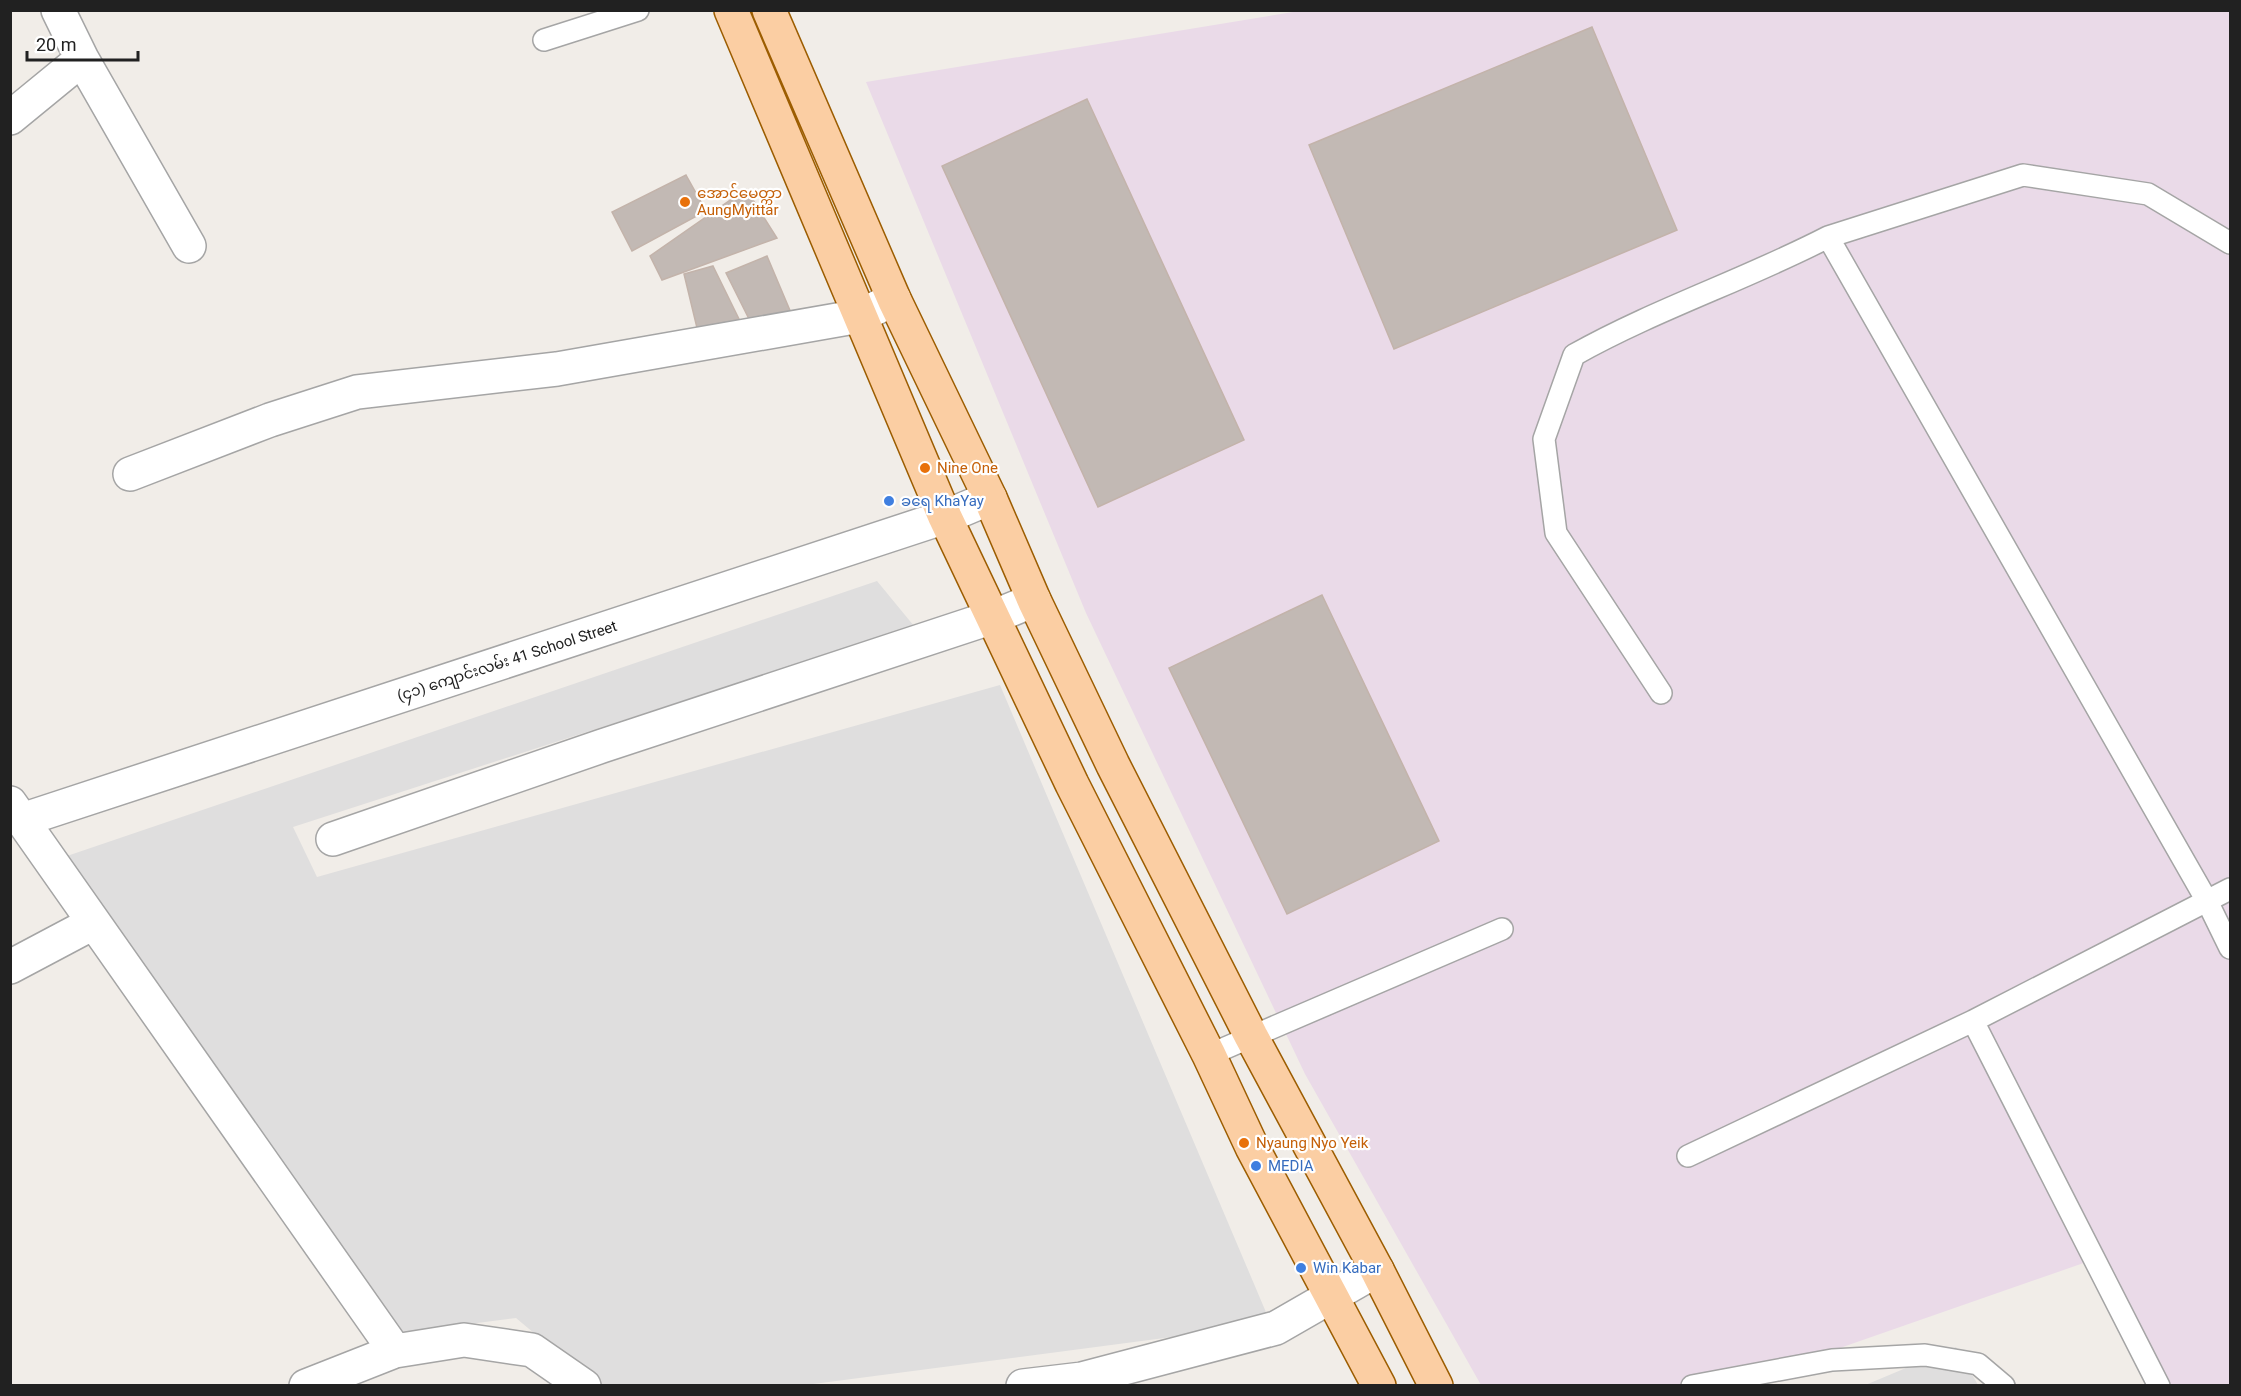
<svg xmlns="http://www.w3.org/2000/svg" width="2241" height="1396" font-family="Roboto,'Noto Sans Myanmar',sans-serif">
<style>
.residential{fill:#dfdede}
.industrial{fill:#eadae8}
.building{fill:#c2b9b4;stroke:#c3b3aa;stroke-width:1.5}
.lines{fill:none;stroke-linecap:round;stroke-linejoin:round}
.lane-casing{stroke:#a5a5a5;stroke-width:24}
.street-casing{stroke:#a5a5a5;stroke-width:36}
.primary-casing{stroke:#9c5d01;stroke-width:36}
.lane{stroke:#fff;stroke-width:21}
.street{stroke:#fff;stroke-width:33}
.primary{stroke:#fbcea3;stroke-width:33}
.food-dot{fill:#e8710a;stroke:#fff;stroke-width:2}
.shop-dot{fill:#3f7fe0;stroke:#fff;stroke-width:2}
.labels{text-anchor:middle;stroke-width:4.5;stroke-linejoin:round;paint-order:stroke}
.food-label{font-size:15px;fill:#c56008;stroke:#fff;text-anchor:start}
.shop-label{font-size:15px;fill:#366cbe;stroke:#fff;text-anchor:start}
.street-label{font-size:15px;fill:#212121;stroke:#fff}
</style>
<rect width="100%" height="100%" fill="#f1ede8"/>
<path class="residential" d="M877 581 914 626 293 827 317 877 1000 685 1271 1324 798 1386 596 1385 516 1318 400 1333 67 856Z
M1956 1347 1978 1385 1863 1386Z"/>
<path class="industrial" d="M1299 11H2230V1385H2165L2098 1258 1794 1364 1748 1385H1481L1305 1074 1086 613 866 82Z"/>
<path class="building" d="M1592 27 1677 230 1394 349 1309 145Z
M1087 99 1244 440 1098 507 942 166Z
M686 175 706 211 632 251 612 212Z
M746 189 777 238 662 280 650 256Z
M767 256 794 320 753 327 726 273Z
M713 266 739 319 698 332 684 274Z
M1322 595 1439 841 1287 914 1169 668Z"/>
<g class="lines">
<defs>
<path id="lane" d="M544 40 638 10
M2230 243 2148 194 2023 175 1828 237 2207 901 2230 948
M1661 693 1556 533 1544 439 1574 355C1656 309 1745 280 1828 237
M1973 1021 2159 1386
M1209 1055 1502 929
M1688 1156 1973 1021 2230 889
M1692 1386 1832 1360 1925 1355 1978 1364 2004 1386"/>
<path id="street" d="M58 10 82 59 189 246
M10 118 82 59
M130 474 270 420 357 392 557 369 860 316 894 299
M10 803 395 1351
M22 820 945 517 990 498
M333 839 602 746 993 617 1034 600
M10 967 93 923
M306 1386 395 1351 464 1340 532 1350 584 1386
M1023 1386 1082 1379 1276 1328 1377 1270"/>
<path id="primary" d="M731 10 945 517 1072 784 1209 1055 1252 1147 1379 1386
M769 10 894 299 990 498 1034 600 1113 765 1251 1036 1377 1270 1436 1386"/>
</defs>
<use href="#lane" class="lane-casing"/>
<use href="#street" class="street-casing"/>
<use href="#primary" class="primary-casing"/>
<use href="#lane" class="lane"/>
<use href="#street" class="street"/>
<use href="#primary" class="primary"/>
</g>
<g class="food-dot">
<circle cx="685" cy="202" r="6"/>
<circle cx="925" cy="468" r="6"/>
<circle cx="1244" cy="1143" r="6"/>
</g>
<g class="shop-dot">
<circle cx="889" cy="501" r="6"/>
<circle cx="1256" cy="1166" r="6"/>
<circle cx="1301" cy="1268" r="6"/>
</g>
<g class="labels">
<g class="food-label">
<text x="697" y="198">အောင်မေတ္တာ<tspan x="697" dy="17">AungMyittar</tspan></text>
<text x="937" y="473">Nine One</text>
<text x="1256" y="1148">Nyaung Nyo Yeik</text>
</g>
<g class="shop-label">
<text x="901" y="506">ခရေ KhaYay</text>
<text x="1268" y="1171">MEDIA</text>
<text x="1313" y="1273">Win Kabar</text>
</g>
<g class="street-label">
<text transform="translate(507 661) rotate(-18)" y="5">(၄၁) ကျောင်းလမ်း 41 School Street</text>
</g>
</g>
<rect width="2241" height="1396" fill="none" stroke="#212121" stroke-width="24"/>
<path d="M27 51v9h111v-9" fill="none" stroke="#212121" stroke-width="3"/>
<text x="36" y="51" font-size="18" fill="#212121" stroke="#ffffff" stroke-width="4.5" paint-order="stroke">20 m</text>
</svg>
